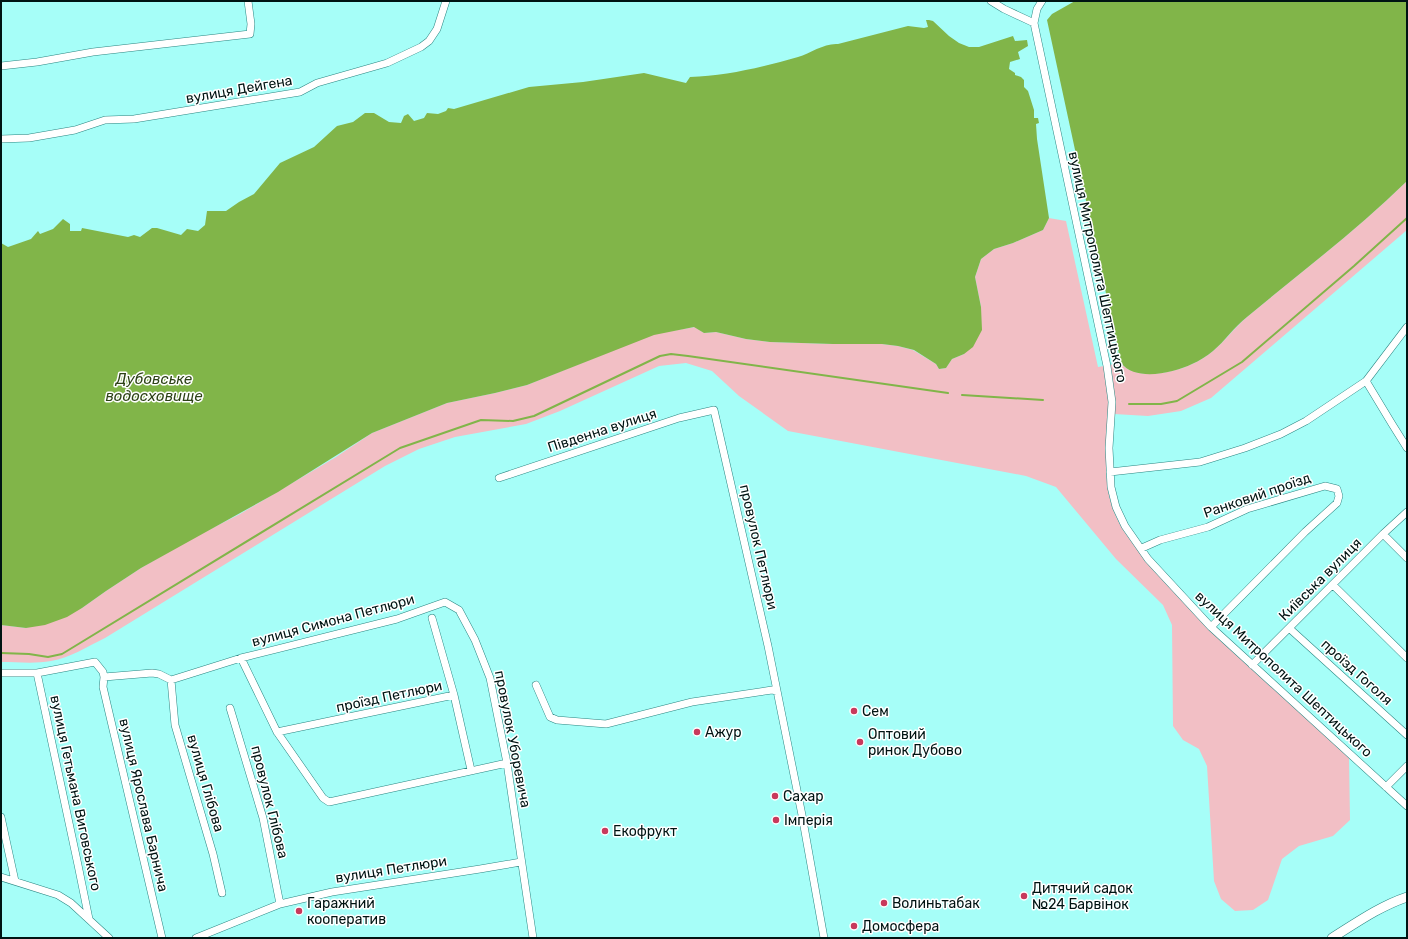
<svg xmlns="http://www.w3.org/2000/svg" width="1408" height="939" font-family="Rubik,sans-serif">
<style>
.green{fill:#f2bfc5}
.water{fill:#81b549}
.lines{fill:none;stroke-linecap:round;stroke-linejoin:round}
.stream{stroke:#81b549;stroke-width:2}
.minor-casing{stroke:#2a8682;stroke-width:8}
.major-casing{stroke:#2a8682;stroke-width:10}
.minor{stroke:#fff;stroke-width:7}
.major{stroke:#fff;stroke-width:9}
.poi-dot{fill:#c8395c;stroke:#fff;stroke-width:1.5}
.labels{text-anchor:middle;stroke-width:3;stroke-linejoin:round;paint-order:stroke}
.street-label{font-size:14px;fill:#001413;stroke:#fff}
.poi-label{font-size:14px;fill:#001413;stroke:#fff;text-anchor:start}
.water-label{font-size:15px;font-style:italic;fill:#2d4217;stroke:#fff}
</style>
<rect width="100%" height="100%" fill="#a6fef8"/>
<path class="green" d="M1407 181V230L1211 398 1181 411 1148 416 1114 414 1111 404C1106 446 1099 489 1122 528 1129 539 1138 550 1146 561L1349 758 1350 820 1333 836 1299 846 1282 859 1268 900 1253 910 1235 911 1221 899 1214 881 1207 766 1199 749 1183 740 1173 726 1172 625 1163 605 1116 559 1056 487 1026 476 788 431 739 396 712 371 686 363 659 366 560 411 526 424 455 437 419 449 385 466 105 638C88 646 70 658 51 661 35 664 17 662 1 662V625L26 628 82 608 106 591 141 568 193 538 240 514 336 457 372 433 447 403 495 393 527 385 654 334 695 327 704 333 716 332 746 339 770 342 833 344H882L898 346 913 350 936 364 939 369 946 368 952 359 964 354 981 307 975 277 981 259 994 249 1013 243 1043 230 1049 218 1066 221 1098 367 1121 363C1135 381 1174 373 1192 364 1199 361 1207 356 1213 351 1225 341 1235 327 1247 317 1301 272 1357 230 1407 181Z"/>
<path class="water" d="M1075 1H1407V181C1357 230 1301 272 1247 317 1234 327 1225 341 1213 351 1207 356 1199 361 1192 364 1173 373 1136 382 1121 363L1047 20 1052 14Z
M926 20H929L933 21 949 36 959 43 969 47H979L1013 36 1015 41 1027 40 1028 46 1018 52 1020 59 1010 62 1009 69 1015 73V75L1021 77 1024 80V87L1028 91 1034 110V118H1038L1039 123 1036 124 1037 139 1049 218 1043 230 1013 243 994 249 981 259 975 277 981 307 982 330 973 347 964 354 952 359 946 368 939 369 936 364 914 350 898 346 882 344H833L770 342 746 339 716 332 704 333 694 327 654 335 527 385 495 393 447 403 372 433 278 492 141 568 106 591 82 608 67 617 45 625 26 628 1 625V243L8 247 31 239 38 231 40 234 53 229 63 219 70 224V231H81L82 228 128 237 134 235 140 237 152 228H157L181 235 187 229 198 231 205 225 207 211H226L239 202 254 194 280 163 314 147 337 126 353 122 365 113H374L389 122 401 123 404 116 408 114 414 121 424 118 427 113 438 114 446 111 448 108 454 109 529 87 583 82 644 73 686 83 690 77C726 76 763 67 798 57 811 53 824 43 838 44L908 26 924 28 928 27Z"/>
<g class="lines">
<path class="stream" d="M962 395 1043 400
M1129 404H1161L1177 401 1242 362 1354 266 1407 218
M1 653 29 654 48 657 62 654 400 448 481 420 513 421 534 416 660 356 671 354 688 356 948 393"/>
<defs>
<path id="minor" d="M991 1 1004 9 1034 23
M1042 1 1037 9 1034 23 1107 366 1112 402 1109 448 1111 487 1116 507 1125 526 1148 559 1211 627 1407 806
M1 66 37 62 93 52 250 34 251 24 248 1
M1 139 29 138 75 130 105 120 134 119 300 92 317 83 387 63 421 47 429 41 437 29 446 1
M1366 381 1392 424 1407 448
M1110 472 1200 462 1245 448 1281 434 1306 421 1366 381 1407 327
M499 478 679 418 714 410 768 646 802 815 824 938
M1383 534 1407 558
M1142 548 1160 540 1208 527 1247 509 1325 486 1337 489 1339 496 1337 503 1305 532 1211 627
M1333 585 1407 658
M432 618 454 695
M1289 628 1407 735
M241 658 277 732 323 798 329 802 507 763
M1252 665 1383 534 1407 512
M1 673H37L95 662 103 672 104 677 152 673 159 674 171 680 241 658 397 619 445 602 459 610 475 640 490 678 507 763 533 938
M37 673 78 865 89 919
M104 677 103 687 162 938
M171 680 175 725 213 854 222 893
M536 685 550 717 557 720 606 724 692 702 772 690 777 691
M230 708 263 818 280 904
M277 732 454 695 471 770
M1386 787 1407 766
M1 817 15 881
M1 877 58 895 71 903 109 938
M196 938 280 904 332 892 480 869 521 862"/>
<path id="major" d="M1332 938C1356 923 1380 906 1407 897"/>
</defs>
<use href="#minor" class="minor-casing"/>
<use href="#major" class="major-casing"/>
<use href="#minor" class="minor"/>
<use href="#major" class="major"/>
</g>
<g class="poi-dot">
<circle cx="854" cy="711" r="4"/>
<circle cx="697" cy="732" r="4"/>
<circle cx="860" cy="742" r="4"/>
<circle cx="775" cy="796" r="4"/>
<circle cx="776" cy="820" r="4"/>
<circle cx="605" cy="831" r="4"/>
<circle cx="1024" cy="896" r="4"/>
<circle cx="884" cy="903" r="4"/>
<circle cx="299" cy="911" r="4"/>
<circle cx="854" cy="926" r="4"/>
</g>
<g class="labels">
<g class="street-label">
<text transform="translate(239 89) rotate(-10)" y="5">вулиця Дейгена</text>
<text transform="translate(1098 267) rotate(78)" y="5">вулиця Митрополита Шептицького</text>
<text transform="translate(602 430) rotate(-18)" y="5">Південна вулиця</text>
<text transform="translate(1257 495) rotate(-19)" y="5">Ранковий проїзд</text>
<text transform="translate(759 547) rotate(77)" y="5">провулок Петлюри</text>
<text transform="translate(1320 579) rotate(-45)" y="5">Київська вулиця</text>
<text transform="translate(333 620) rotate(-15)" y="5">вулиця Симона Петлюри</text>
<text transform="translate(1357 672) rotate(42)" y="5">проїзд Гоголя</text>
<text transform="translate(1284 674) rotate(43)" y="5">вулиця Митрополита Шептицького</text>
<text transform="translate(389 696) rotate(-12)" y="5">проїзд Петлюри</text>
<text transform="translate(513 739) rotate(79)" y="5">провулок Уборевича</text>
<text transform="translate(206 783) rotate(74)" y="5">вулиця Глібова</text>
<text transform="translate(76 793) rotate(78)" y="5">вулиця Гетьмана Виговського</text>
<text transform="translate(270 802) rotate(76)" y="5">провулок Глібова</text>
<text transform="translate(144 805) rotate(77)" y="5">вулиця Ярослава Барнича</text>
<text transform="translate(391 869) rotate(-9)" y="5">вулиця Петлюри</text>
</g>
<g class="poi-label">
<text x="862" y="716">Сем</text>
<text x="705" y="737">Ажур</text>
<text x="868" y="739">Оптовий<tspan x="868" dy="16">ринок Дубово</tspan></text>
<text x="783" y="801">Сахар</text>
<text x="784" y="825">Імперія</text>
<text x="613" y="836">Екофрукт</text>
<text x="1032" y="893">Дитячий садок<tspan x="1032" dy="16">№24 Барвінок</tspan></text>
<text x="307" y="908">Гаражний<tspan x="307" dy="16">кооператив</tspan></text>
<text x="892" y="908">Волиньтабак</text>
<text x="862" y="931">Домосфера</text>
</g>
<g class="water-label">
<text x="154" y="384">Дубовське<tspan x="154" dy="17">водосховище</tspan></text>
</g>
</g>
<rect width="1408" height="939" fill="none" stroke="#001413" stroke-width="4"/>
</svg>
